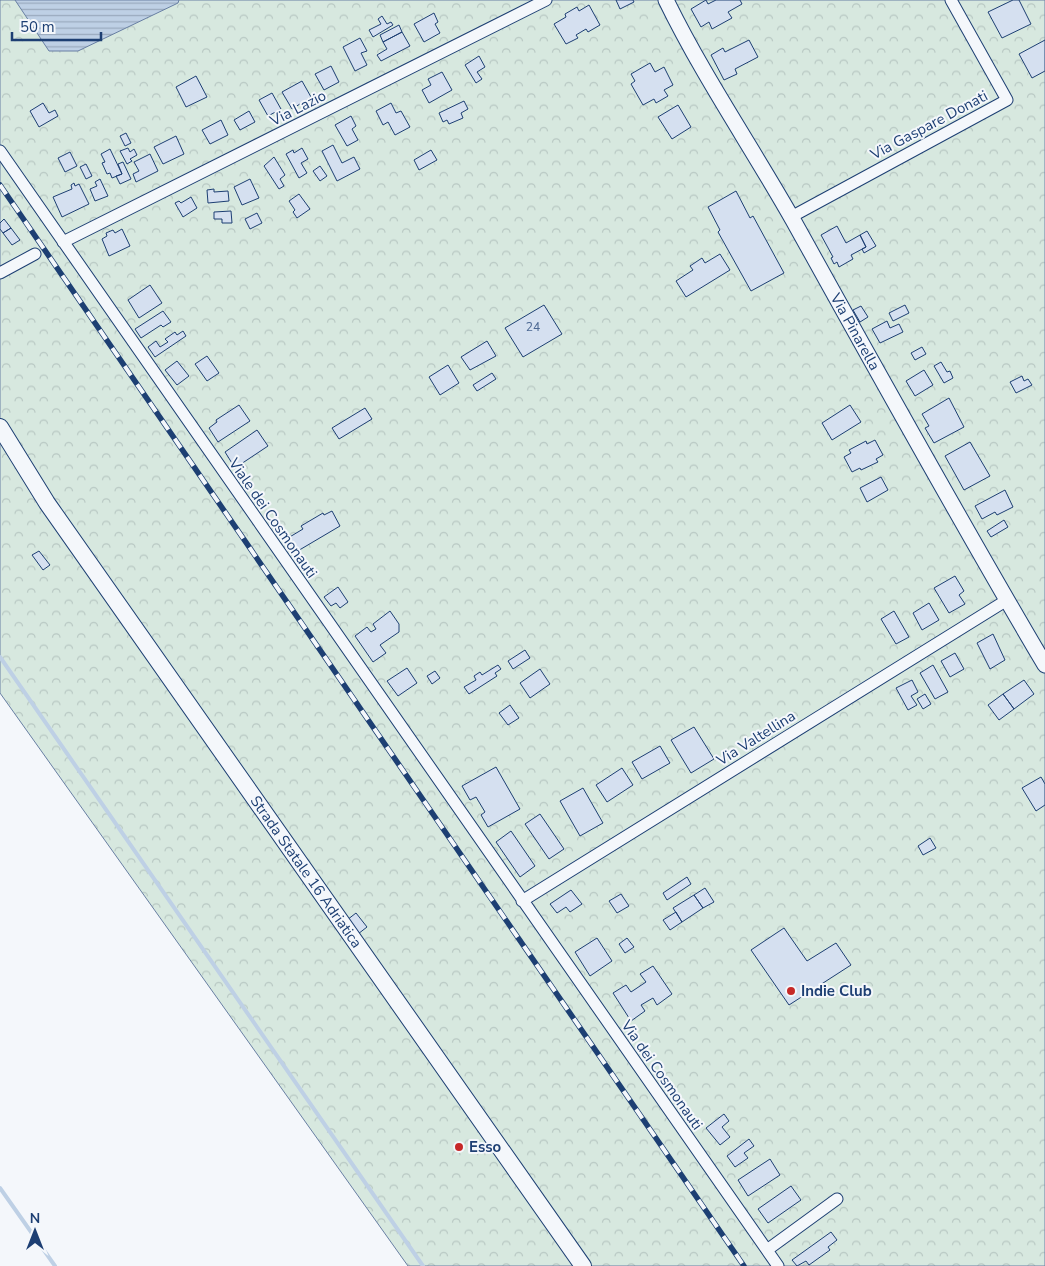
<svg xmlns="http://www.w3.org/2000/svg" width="1045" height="1266" font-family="'Nunito Sans',sans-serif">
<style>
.forest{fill:url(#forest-crowns);stroke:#687fa3}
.water{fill:url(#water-rules);stroke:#687fa3}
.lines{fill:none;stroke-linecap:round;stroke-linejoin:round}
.stream{stroke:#bed0e5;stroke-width:4}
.building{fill:#d5e0f0;stroke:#1d3f73}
.street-casing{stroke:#1d3f73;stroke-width:13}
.secondary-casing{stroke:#1d3f73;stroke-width:17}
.primary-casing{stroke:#1d3f73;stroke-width:18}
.street{stroke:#f4f7fb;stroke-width:11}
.secondary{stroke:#f4f7fb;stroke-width:15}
.primary{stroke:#f4f7fb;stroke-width:16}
.rail-casing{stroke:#1d3f73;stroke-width:5.5}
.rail{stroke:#f4f7fb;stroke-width:4;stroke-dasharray:11;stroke-linecap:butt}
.poi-dot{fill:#c62828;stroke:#f4f7fb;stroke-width:2}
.labels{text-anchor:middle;stroke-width:4;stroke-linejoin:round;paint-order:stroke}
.number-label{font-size:12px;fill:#4b6792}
.street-label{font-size:15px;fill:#1d3f73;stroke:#f4f7fb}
.poi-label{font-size:15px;font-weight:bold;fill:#1d3f73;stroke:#f4f7fb;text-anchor:start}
</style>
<defs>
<pattern id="forest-crowns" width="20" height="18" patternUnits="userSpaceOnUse" patternTransform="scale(1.25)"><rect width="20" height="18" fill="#d7e8df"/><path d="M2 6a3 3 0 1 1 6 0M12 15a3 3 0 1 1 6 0" fill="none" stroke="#b8c8c3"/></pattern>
<pattern id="water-rules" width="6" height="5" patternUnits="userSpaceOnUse" patternTransform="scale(1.25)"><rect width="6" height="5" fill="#bed0e5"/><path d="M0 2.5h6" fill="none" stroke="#9aaabe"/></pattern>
</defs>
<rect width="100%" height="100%" fill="#f4f7fb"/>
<path class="forest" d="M0 0H1045V1266H408L0 693Z"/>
<path class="water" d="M15 0H179L178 3 78 51H49Z"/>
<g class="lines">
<path class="stream" d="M0 657 423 1266
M0 1188 55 1266"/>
</g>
<path class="building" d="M616 0H633L634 2 620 9Z
M706 0 708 4 716 0H740L742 4 728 12 732 18 712 29 709 22 701 27 691 9Z
M1013 0H1019L1031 24 1002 38 988 12Z
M589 5 600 25 588 32 586 29 576 35 578 38 566 44 554 24 566 17 565 14 577 7 579 11Z
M434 13 438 22 435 24 440 33 424 42 414 24Z
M382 16 387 24 391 22 393 25 373 37 369 30 381 24 378 19Z
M399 25 402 32 383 42 380 35Z
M402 32 410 46 381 61 377 55 387 49 383 42Z
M360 38 367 51 361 53 367 65 355 71 343 47Z
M749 40 758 57 735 69 737 74 724 80 711 55 723 48 725 52Z
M1045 40V71L1032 78 1019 54Z
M479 56 485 67 477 72 482 79 476 83 465 65Z
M650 63 655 72 664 67 673 85 664 90 668 96 656 103 654 99 643 105 631 84 635 81 631 74Z
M331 66 339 82 324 90 315 74Z
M442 72 452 90 429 103 422 90 431 85 428 79Z
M196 76 207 97 186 107 176 87Z
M302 81 311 97 292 109 282 92Z
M272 93 281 109 268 116 259 100Z
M464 101 468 109 461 113 463 118 449 124 447 120 443 122 439 113Z
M43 103 49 113 55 110 58 116 39 127 30 111Z
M391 103 396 113 401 111 410 127 395 135 388 122 383 125 376 111Z
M678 105 691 127 672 139 658 117Z
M249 111 255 122 240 130 234 120Z
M351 116 356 126 352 129 358 140 347 146 335 125Z
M221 120 228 135 210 144 202 130Z
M126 133 131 143 125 146 120 136Z
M176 136 184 154 163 164 154 147Z
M333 145 342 163 354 157 360 169 337 181 322 151Z
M128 148 130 152 134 149 137 155 130 159 132 161 127 164 120 151Z
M302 148 308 159 301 163 307 173 299 178 286 154 293 150 294 153Z
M110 149 122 174 112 178 110 173 107 174 102 163 105 162 101 154Z
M431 150 437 160 419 170 414 160Z
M70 152 77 166 65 172 58 158Z
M150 154 158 171 136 182 133 174 139 171 134 162Z
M274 157 285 175 280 179 284 186 279 189 264 166Z
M123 162 131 179 120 184 116 176 122 174 118 164Z
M86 164 92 176 86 179 80 167Z
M320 166 327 176 320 181 313 171Z
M100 179 108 196 95 201 90 189 97 186 95 182Z
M250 179 259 198 242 205 234 187Z
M74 183 75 186 79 184 89 204 62 217 53 197 72 189 71 185Z
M214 189V192L228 191 229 201 208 203 207 190Z
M736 191 750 218 753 216 784 273 751 291 718 232 720 230 708 207Z
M299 194 310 209 297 218 293 212 295 210 289 201Z
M191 197 197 208 183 217 175 203 179 201 181 203Z
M231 211 232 223H222V219H214V212Z
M257 213 262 223 250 229 245 219Z
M4 219 11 228 3 233 0 229V223Z
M837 226 846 243 860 235 866 247 851 255 853 259 839 267 837 262 834 264 831 258 833 257 821 235Z
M11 228 20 240 12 245 3 233Z
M122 229 130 246 109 256 102 239 107 236 106 233 113 230 115 233Z
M867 231 876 246 864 253 862 249 866 247 860 235Z
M720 254 730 270 686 297 676 281 693 270 690 266 702 258 705 263Z
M150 285 162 303 139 318 128 300Z
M544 305 562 334 523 357 505 328Z
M905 305 909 313 893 321 889 313Z
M861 306 868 317 860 322 853 310Z
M163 311 171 322 163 327 161 325 141 338 135 329Z
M887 321 890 328 899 324 903 332 880 343 872 329Z
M183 331 186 336 155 357 148 347 156 341 160 347 168 342 165 339 175 332 177 335Z
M487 341 496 356 470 370 461 357Z
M922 347 926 354 915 360 911 353Z
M207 356 219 373 207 381 195 364Z
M177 361 189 376 177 385 165 370Z
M941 362 947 372 950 371 953 378 944 383 934 366Z
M448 365 459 383 440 395 429 377Z
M924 370 933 385 915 396 906 381Z
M492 373 496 379 477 391 473 385Z
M1022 376 1024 381 1028 379 1032 385 1016 393 1010 382Z
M949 398 964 427 934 443 925 428 929 426 922 414Z
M239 405 250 421 218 442 209 428 217 422 216 420Z
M850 405 861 422 832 440 822 423Z
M365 408 372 419 339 439 332 428Z
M257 430 268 446 235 468 225 452Z
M875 440 883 455 876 459 878 462 861 470 860 468 852 472 844 457 851 453 849 450 866 441 867 444Z
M970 442 990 476 964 490 945 456Z
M881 477 888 490 867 502 860 488Z
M1005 490 1013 507 997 515 995 512 982 519 975 506Z
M332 511 340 526 296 552 288 538 303 529 301 526 323 513 324 515Z
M1004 520 1008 527 991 537 987 531Z
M39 551 50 565 43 570 32 555Z
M955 576 964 591 959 595 965 604 949 613 934 588Z
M338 587 348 602 340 608 336 603 331 606 324 597Z
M929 603 939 620 922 630 913 613Z
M390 611 399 624V632L380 645 386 653 373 662 355 636 367 627 371 632 376 629 373 624Z
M894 611 909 637 896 644 881 619Z
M993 634 1005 660 990 669 977 643Z
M525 650 530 658 513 669 508 661Z
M955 653 964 669 950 677 941 661Z
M498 665 501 669 495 673 497 676 469 694 464 687 476 680 474 676 480 672 482 675Z
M933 665 948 692 935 699 920 673Z
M407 668 417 683 398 696 387 681Z
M540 669 550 684 530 698 520 683Z
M435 671 440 678 432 684 427 676Z
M912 680 918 692 911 696 917 705 908 710 896 688Z
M1024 680 1034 694 1014 709 1003 694Z
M925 694 931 704 923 709 917 699Z
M1003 694 1014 709 999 720 988 705Z
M510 705 519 718 508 725 499 713Z
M694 727 714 759 691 773 671 740Z
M660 746 670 763 642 779 632 762Z
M496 767 520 809 488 827 481 815 485 812 476 797 470 800 462 786Z
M622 768 633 785 607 802 596 785Z
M1041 777 1045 784V805L1036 811 1022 788Z
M583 788 603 823 580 836 560 801Z
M540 814 564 849 549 859 525 824Z
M511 831 535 866 520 877 496 842Z
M930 838 936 848 923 855 918 846Z
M687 877 691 884 667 900 663 893Z
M705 888 714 902 703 908 694 895Z
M571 890 582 904 570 912 566 907 557 913 550 904Z
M621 894 629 906 617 913 609 901Z
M694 895 703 908 682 922 673 908Z
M676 912 682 922 670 930 663 920Z
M356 913 367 927 358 934 347 920Z
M784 928 807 961 836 943 851 965 789 1005 751 950Z
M597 938 612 961 590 976 575 952Z
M627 938 634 947 625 953 619 944Z
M653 966 672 994 657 1005 653 998 641 1005 645 1011 631 1021 613 993 626 985 631 992 646 982 640 974Z
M724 1114 729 1121 722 1127 730 1137 720 1145 706 1128Z
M749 1139 754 1146 744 1153 748 1158 735 1167 727 1156Z
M770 1159 780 1175 748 1196 738 1180Z
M791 1186 801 1200 768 1223 758 1209Z
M831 1232 837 1240 828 1247 830 1250 809 1265 806 1261 797 1266 792 1260Z"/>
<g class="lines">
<defs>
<path id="street" d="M0 151 778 1266
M791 217 1007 100 951 0
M63 242 546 0
M0 273 35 254
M522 901 1007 600
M767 1250 837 1199"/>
<g id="secondary">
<path id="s1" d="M666 0C703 76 751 146 793 220 876 369 958 518 1045 665"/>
</g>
<g id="primary">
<path id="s2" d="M0 427 47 503 583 1266"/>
</g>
</defs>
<use href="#street" class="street-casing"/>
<use href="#secondary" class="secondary-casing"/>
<use href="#primary" class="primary-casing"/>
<use href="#street" class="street"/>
<use href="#secondary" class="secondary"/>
<use href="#primary" class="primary"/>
<defs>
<path id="rail" d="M0 185 744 1266"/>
</defs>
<use href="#rail" class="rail-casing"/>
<use href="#rail" class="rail"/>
</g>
<g class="poi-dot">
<circle cx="791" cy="991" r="5"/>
<circle cx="459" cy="1147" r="5"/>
</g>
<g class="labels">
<g class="number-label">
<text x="533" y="331">24</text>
</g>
<g class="street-label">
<text transform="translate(298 108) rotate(-27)" y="5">Via Lazio</text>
<text transform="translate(929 125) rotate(-28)" y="5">Via Gaspare Donati</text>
<text dy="5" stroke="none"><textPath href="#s1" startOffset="382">Via Pinarella</textPath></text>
<text transform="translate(273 518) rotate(55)" y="5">Viale dei Cosmonauti</text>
<text transform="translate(756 738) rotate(-32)" y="5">Via Valtellina</text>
<text dy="5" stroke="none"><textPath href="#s2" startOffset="540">Strada Statale 16 Adriatica</textPath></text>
<text transform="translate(662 1075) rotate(55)" y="5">Via dei Cosmonauti</text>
</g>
<g class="poi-label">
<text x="801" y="996">Indie Club</text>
<text x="469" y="1152">Esso</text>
</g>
</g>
<g transform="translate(35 1231)" stroke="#f4f7fb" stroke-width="4" paint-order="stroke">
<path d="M0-4L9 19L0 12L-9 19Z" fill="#1d3f73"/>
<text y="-8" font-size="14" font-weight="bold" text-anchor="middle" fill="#1d3f73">N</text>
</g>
<path d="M12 32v8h89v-8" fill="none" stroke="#1d3f73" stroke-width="2.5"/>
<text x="20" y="32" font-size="15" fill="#1d3f73" stroke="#f4f7fb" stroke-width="4" paint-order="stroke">50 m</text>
</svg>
